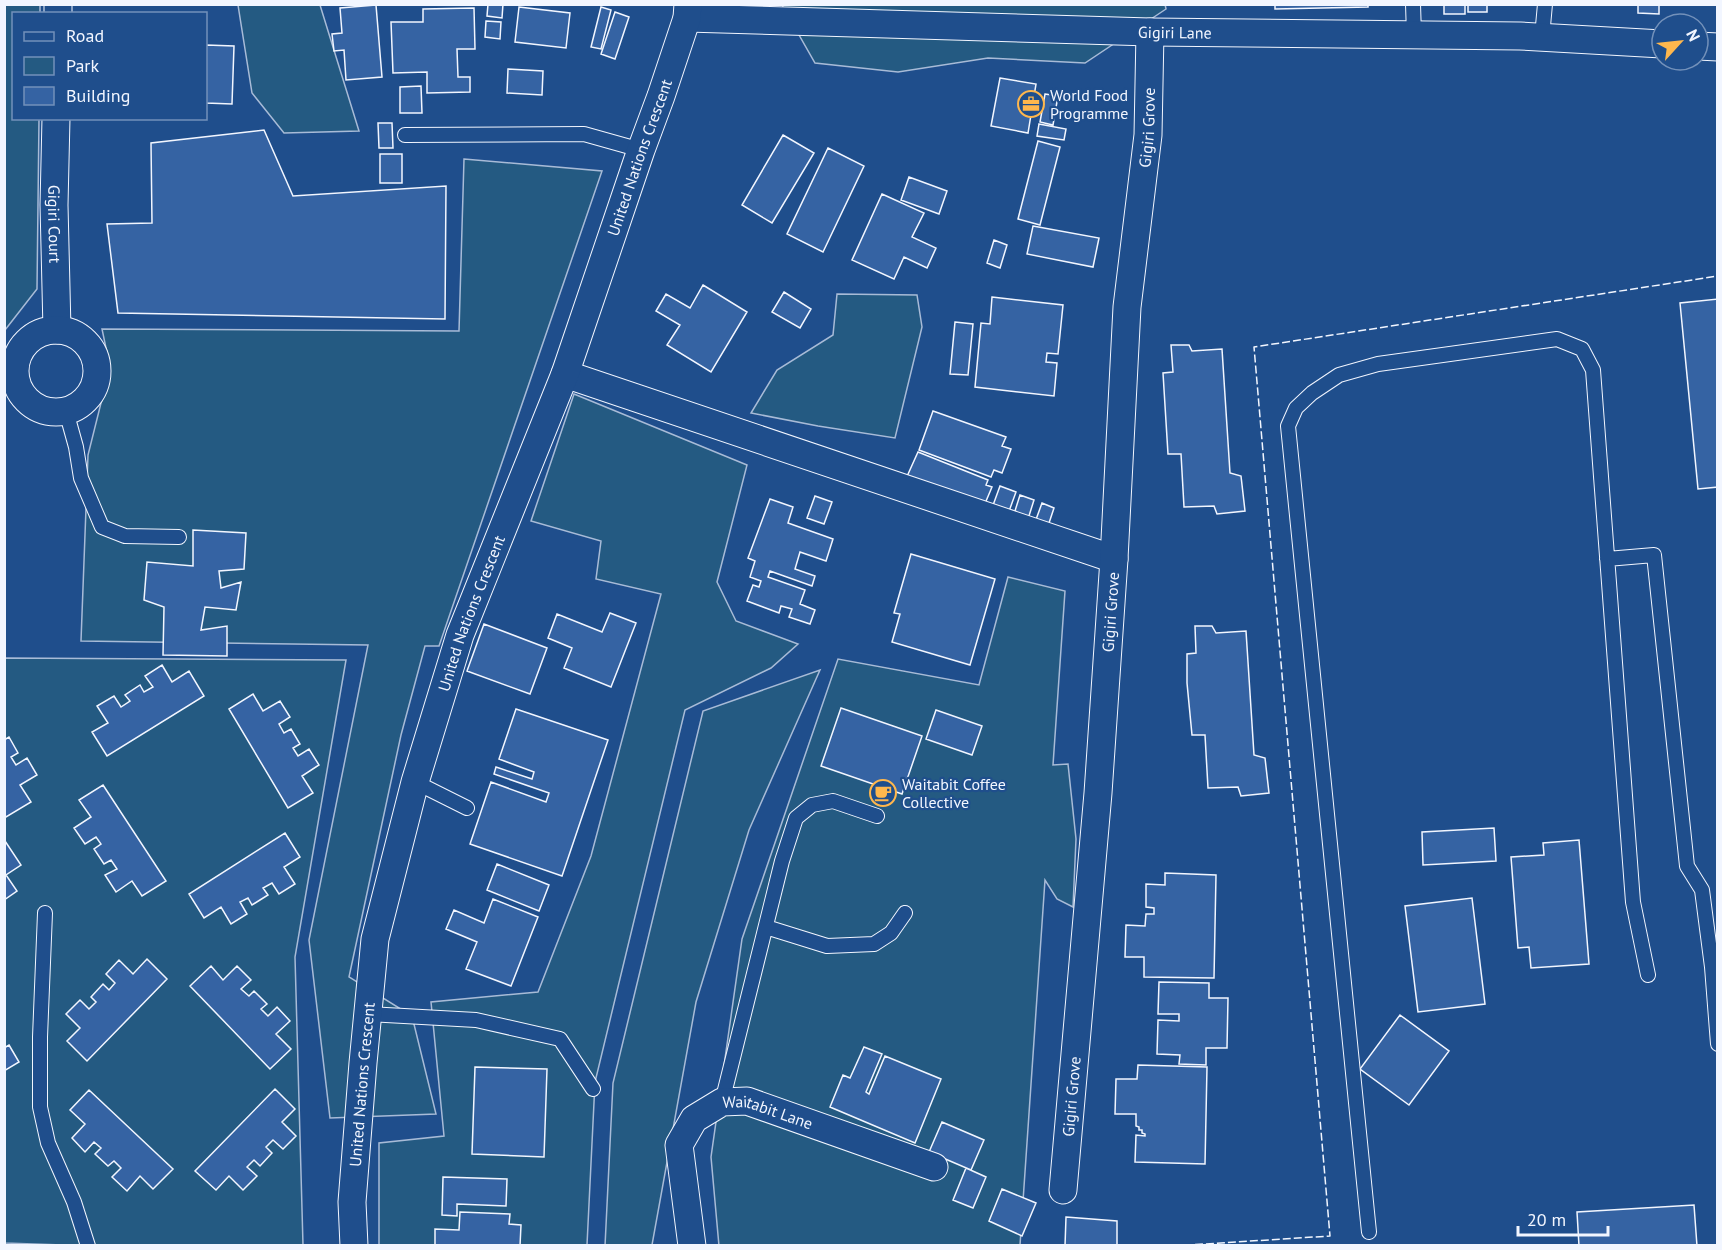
<svg xmlns="http://www.w3.org/2000/svg" width="1722" height="1250" font-family="'PT Sans',sans-serif">
<style>
.green{fill:#245a82;stroke:#a8bbd7;stroke-width:1.5}
.building{fill:#3563a3;stroke:#f2f6ff;stroke-width:1.5}
.lines{fill:none;stroke-linecap:round;stroke-linejoin:round}
.service-casing{stroke:#f2f6ff;stroke-width:16}
.minor-casing{stroke:#f2f6ff;stroke-width:29}
.service{stroke:#1f4e8c;stroke-width:14}
.minor{stroke:#1f4e8c;stroke-width:27}
.fence{stroke:#f2f6ff;stroke-width:1.5;stroke-dasharray:8 3;stroke-linecap:butt}
.labels{text-anchor:middle;stroke-width:4.5;stroke-linejoin:round;paint-order:stroke}
.street-label{font-size:16px;fill:#f2f6ff;stroke:#1f4e8c}
.poi-label{font-size:16px;fill:#f2f6ff;stroke:#1f4e8c;text-anchor:start}
</style>
<rect width="100%" height="100%" fill="#1f4e8c"/>
<path class="green" d="M5 4 40 5V13L14 14V118L39 119 37 289 5 330Z
M1165 4 1166 9 1085 63 988 58 898 72 815 63 782 5Z
M238 5H320L359 131 284 133 252 93Z
M464 159 602 171 439 646H425L401 735 349 977 412 1016 436 1114 330 1118 309 940 368 645 81 641 88 455 110 367 102 329 459 331Z
M837 294 917 295 922 327 895 438 818 426 751 413 777 370 833 335Z
M574 394 747 465 717 582 736 621 798 644 771 668 685 710 595 1082 587 1245 379 1246V1143L444 1136 431 1002 538 992 591 856 661 594 596 579 601 541 531 521Z
M1008 577 1065 591 1053 765 1068 764 1076 839 1073 907 1057 899 1045 880 1020 1245 719 1246 711 1157 742 939 838 659 979 685Z
M5 658 346 660 295 957 303 1245 92 1246 5 1243Z
M820 670 749 830 696 1002 652 1245 605 1246 613 1083 703 711Z"/>
<path class="building" d="M488 4H503L502 18 487 16Z
M1275 4H1368V7L1275 9Z
M1444 4H1465V14H1444Z
M1468 4H1487V12H1468Z
M1638 4H1659V14L1638 13Z
M376 5 382 77 346 80 344 50 334 51 332 34 342 33 340 8Z
M519 7 570 13 566 48 515 42Z
M601 7 611 10 601 49 591 47Z
M474 8 475 49H457L458 77H470V92L427 93V72L393 73 391 22H423V9Z
M615 12 629 17 615 59 601 54Z
M486 21 501 22 500 39 485 37Z
M206 45 234 46 232 104 206 103Z
M508 69 543 71 542 95 507 93Z
M1000 78 1036 84 1028 133 991 126Z
M421 86 422 113H400V87Z
M1045 94 1058 96 1053 125 1040 122Z
M378 123H392L393 148H379Z
M1039 124 1066 129 1064 140 1037 136Z
M264 130 293 196 446 186 445 319 118 313 107 224 152 223 151 143Z
M783 135 814 153 772 223 742 205Z
M1038 141 1060 147 1040 225 1018 219Z
M828 148 864 166 823 252 787 234Z
M380 154H402V183H380Z
M909 177 947 191 939 214 901 200Z
M882 194 924 213 912 237 936 248 927 268 904 257 894 279 852 260Z
M1033 226 1099 238 1093 267 1027 254Z
M994 240 1007 245 1000 268 987 263Z
M703 285 747 312 711 372 667 345 680 325 656 311 666 294 690 308Z
M784 292 811 309 800 328 772 312Z
M992 297 1063 305 1058 354 1047 353 1046 362 1057 363 1054 396 975 387 981 323 990 324Z
M1718 299V487L1698 489 1680 303Z
M955 322 973 324 968 375 950 374Z
M1171 345H1189L1192 351 1222 349 1230 473 1241 476 1245 511 1217 514 1214 506 1184 507 1181 454H1168L1163 373 1173 372Z
M933 411 1006 437 1002 446 1011 449 1002 473 994 470 991 477 919 450Z
M918 452 988 480 986 485 992 487 981 513 904 483Z
M1000 486 1016 492 1008 514 992 508Z
M1020 495 1034 500 1028 519 1014 514Z
M815 496 832 502 824 524 807 518Z
M770 499 793 507 788 523 833 539 826 561 800 552 795 569 815 576 812 586 770 571 768 577 805 590 800 604 815 610 810 624 789 617 792 609 781 606 779 613 747 601 753 585 759 587 761 581 750 577 755 561 748 558Z
M1042 503 1054 508 1047 529 1034 525Z
M193 530 246 533 244 569 219 571 221 588 241 582 236 610 205 607 201 630 227 626V656L163 655 164 607 144 600 147 562 193 566Z
M911 554 995 579 970 665 892 642 900 614 894 613Z
M610 613 636 623 611 687 564 668 572 648 548 638 557 614 602 632Z
M484 624 547 648 530 694 467 671Z
M1195 626H1212L1216 633 1246 631 1254 755 1265 758 1269 793 1241 796 1238 787 1208 788 1205 735H1192L1187 683V654L1196 653Z
M162 665 172 682 189 671 204 696 107 756 92 732 108 723 97 706 114 696 121 707 130 701 125 695 140 685 144 692 153 687 145 676Z
M253 694 263 711 280 701 290 717 279 724 284 733 291 729 300 744 293 748 298 756 309 749 319 765 302 776 313 793 288 808 229 709Z
M841 708 922 736 902 794 821 766Z
M516 709 608 740 562 876 470 844 491 782 546 802 549 793 494 774 496 767 532 779 534 772 499 759Z
M936 710 982 726 972 755 926 739Z
M9 737 18 753 11 757 16 765 27 758 37 775 20 785 31 802 6 817 4 814V740Z
M103 785 166 881 142 896 132 881 116 892 105 875 117 869 111 860 104 864 94 849 101 844 96 837 85 844 74 828 91 817 79 800Z
M1494 828 1496 861 1423 865 1422 832Z
M285 833 300 857 284 867 295 884 279 894 272 883 263 888 268 895 252 905 248 898 240 902 247 914 231 924 221 907 204 918 189 894Z
M1579 840 1589 964 1531 968 1529 947 1518 948 1511 857 1544 855 1543 843Z
M5 841 21 865 6 875 17 891 4 900Z
M497 864 549 885 539 911 487 890Z
M1165 873 1216 875 1214 978 1144 977V957H1125L1126 925 1145 926 1146 914H1154V908L1146 907V884L1165 885Z
M1472 898 1485 1004 1418 1012 1405 906Z
M493 899 538 917 511 986 466 969 477 942 446 929 454 910 484 923Z
M147 959 167 979 87 1061 67 1041 80 1028 66 1014 80 1000 89 1009 96 1002 91 997 103 984 109 990 115 983 106 974 119 960 133 974Z
M211 966 223 980 237 966 251 980 241 989 249 996 254 991 267 1004 261 1009 268 1016 277 1007 290 1021 276 1034 291 1049 270 1069 190 986Z
M1159 982 1209 983V998H1228L1227 1048H1206V1065L1179 1064 1180 1055 1157 1054 1158 1020 1179 1021V1014H1158Z
M1400 1015 1449 1051 1409 1105 1360 1069Z
M9 1045 19 1062 4 1071V1048Z
M864 1047 882 1054 866 1092 869 1094 885 1056 941 1079 915 1143 830 1107 843 1075 850 1078Z
M1138 1065 1207 1067 1205 1164 1135 1162 1136 1135 1145 1136V1134L1142 1133V1130H1139V1127L1136 1126V1114H1115L1116 1079H1137Z
M475 1067 547 1069 544 1157 472 1154Z
M275 1089 295 1109 282 1122 296 1136 283 1149 273 1140 266 1147 272 1153 260 1166 254 1160 247 1167 257 1176 243 1190 229 1176 216 1190 195 1171Z
M89 1090 173 1169 153 1189 140 1176 127 1191 112 1177 121 1168 114 1161 108 1166 95 1154 101 1148 94 1142 85 1152 72 1138 85 1124 70 1110Z
M942 1122 984 1140 971 1170 929 1152Z
M966 1168 986 1177 973 1208 953 1200Z
M443 1177 507 1179 506 1206 457 1204V1216L442 1215Z
M1002 1189 1036 1203 1022 1236 989 1221Z
M1694 1205 1697 1246H1579L1577 1212Z
M460 1212 510 1214 509 1224 521 1225 520 1246H435V1229L459 1230Z
M1066 1217 1117 1221V1246H1065Z"/>
<g class="lines">
<defs>
<path id="service" d="M1413 4 1414 35
M1542 37 1545 4
M405 135 584 134 641 150
M66 411 76 447 81 478 102 527 125 536 179 537
M1607 559 1654 555 1687 866 1702 890 1712 967 1718 1044
M415 782 467 808
M45 913 40 1037V1107L48 1143 74 1202 88 1246
M766 927 827 946 874 944 891 933 905 913
M368 1014 476 1020 560 1039 593 1089
M722 1102 782 861 796 818 812 805 833 801 877 816
M1369 1232 1288 426 1296 408 1312 393 1339 375 1378 364 1557 339 1582 349 1593 370 1633 902 1648 975"/>
<g id="minor">
<path d="M58 14V4"/>
<path id="s1" d="M687 18 1150 32 1520 36 1662 44"/>
<path d="M1698 46 1718 47"/>
<path id="s2" d="M56 118 54 205 57 330"/>
<circle cx="56" cy="371" r="41"/>
<path d="M565 374 1114 559"/>
<path id="s3" d="M1063 1190 1098 793 1114 559 1127 307 1148 135 1150 32"/>
<path id="s4" d="M354 1246 352 1202 363 1063 375 939 415 782 460 635 565 374 641 150 661 96 687 18 688 4"/>
<path id="s5" d="M692 1246 679 1145 694 1119 722 1102 747 1101 934 1167"/>
</g>
</defs>
<use href="#service" class="service-casing"/>
<use href="#minor" class="minor-casing"/>
<use href="#service" class="service"/>
<use href="#minor" class="minor"/>
<path class="fence" d="M1173 1246 1330 1236 1254 347 1718 276"/>
</g>
<defs>
<symbol id="office-ring" viewBox="-11 -11 22 22"><circle r="9.5" fill="#1f4e8c" stroke="#ffb74d" stroke-width="1.5"/><path d="M-6-3h4V-5.5h4V-3h4V5H-6ZM-1-4.5V-3h2v-1.5ZM-6 0V1H6V0Z" fill="#ffb74d"/></symbol>
<symbol id="cafe-ring" viewBox="-11 -11 22 22"><circle r="9.5" fill="#1f4e8c" stroke="#ffb74d" stroke-width="1.5"/><path d="M-5.5-4.5H6V0H3Q3 3.5 0 3.5H-2.5Q-5.5 3.5-5.5 0ZM3-3.2v2h1.7v-2ZM-6 4.5H4V6H-6Z" fill="#ffb74d"/></symbol>
</defs>
<g fill-rule="evenodd">
<use href="#office-ring" x="1016" y="89" width="30" height="30"/>
<use href="#cafe-ring" x="868" y="778" width="30" height="30"/>
</g>
<g class="labels">
<g class="street-label">
<text dy="6" stroke="none"><textPath href="#s1" startOffset="488">Gigiri Lane</textPath></text>
<text dy="6" stroke="none"><textPath href="#s3" startOffset="1066">Gigiri Grove</textPath></text>
<text dy="6" stroke="none"><textPath href="#s4" startOffset="1134">United Nations Crescent</textPath></text>
<text dy="6" stroke="none"><textPath href="#s2" startOffset="106">Gigiri Court</textPath></text>
<text dy="6" stroke="none"><textPath href="#s3" startOffset="580">Gigiri Grove</textPath></text>
<text dy="6" stroke="none"><textPath href="#s4" startOffset="648">United Nations Crescent</textPath></text>
<text dy="6" stroke="none"><textPath href="#s4" startOffset="162">United Nations Crescent</textPath></text>
<text dy="6" stroke="none"><textPath href="#s3" startOffset="94">Gigiri Grove</textPath></text>
<text dy="6" stroke="none"><textPath href="#s5" startOffset="212">Waitabit Lane</textPath></text>
</g>
<g class="poi-label">
<text x="1050" y="101">World Food<tspan x="1050" dy="18">Programme</tspan></text>
<text x="902" y="790">Waitabit Coffee<tspan x="902" dy="18">Collective</tspan></text>
</g>
</g>
<rect width="1722" height="1250" fill="none" stroke="#f2f6ff" stroke-width="12"/>
<rect x="12" y="12" width="195" height="108" fill="#1f4e8c" stroke="#7391ba" stroke-width="1.5"/>
<rect x="24" y="32" width="30" height="9" fill="#1f4e8c" stroke="#7391ba" stroke-width="1.5"/>
<text x="66" y="42" font-size="18" fill="#f2f6ff">Road</text>
<rect x="24" y="57" width="30" height="18" fill="#245a82" stroke="#7391ba" stroke-width="1.5"/>
<text x="66" y="72" font-size="18" fill="#f2f6ff">Park</text>
<rect x="24" y="87" width="30" height="18" fill="#3563a3" stroke="#7391ba" stroke-width="1.5"/>
<text x="66" y="102" font-size="18" fill="#f2f6ff">Building</text>
<g transform="translate(1680 42) rotate(63)"><circle r="28" fill="#1f4e8c" stroke="#7391ba" stroke-width="1.5"/>
<path d="M0-4.5L10 22L0 15L-10 22Z" fill="#ffb74d"/>
<text y="-9" font-size="16" font-weight="bold" text-anchor="middle" fill="#f2f6ff">N</text>
</g>
<path d="M1518 1226v9h90v-9" fill="none" stroke="#f2f6ff" stroke-width="3"/>
<text x="1527" y="1226" font-size="18" fill="#f2f6ff" stroke="#1f4e8c" stroke-width="4.5" paint-order="stroke">20 m</text>
</svg>
